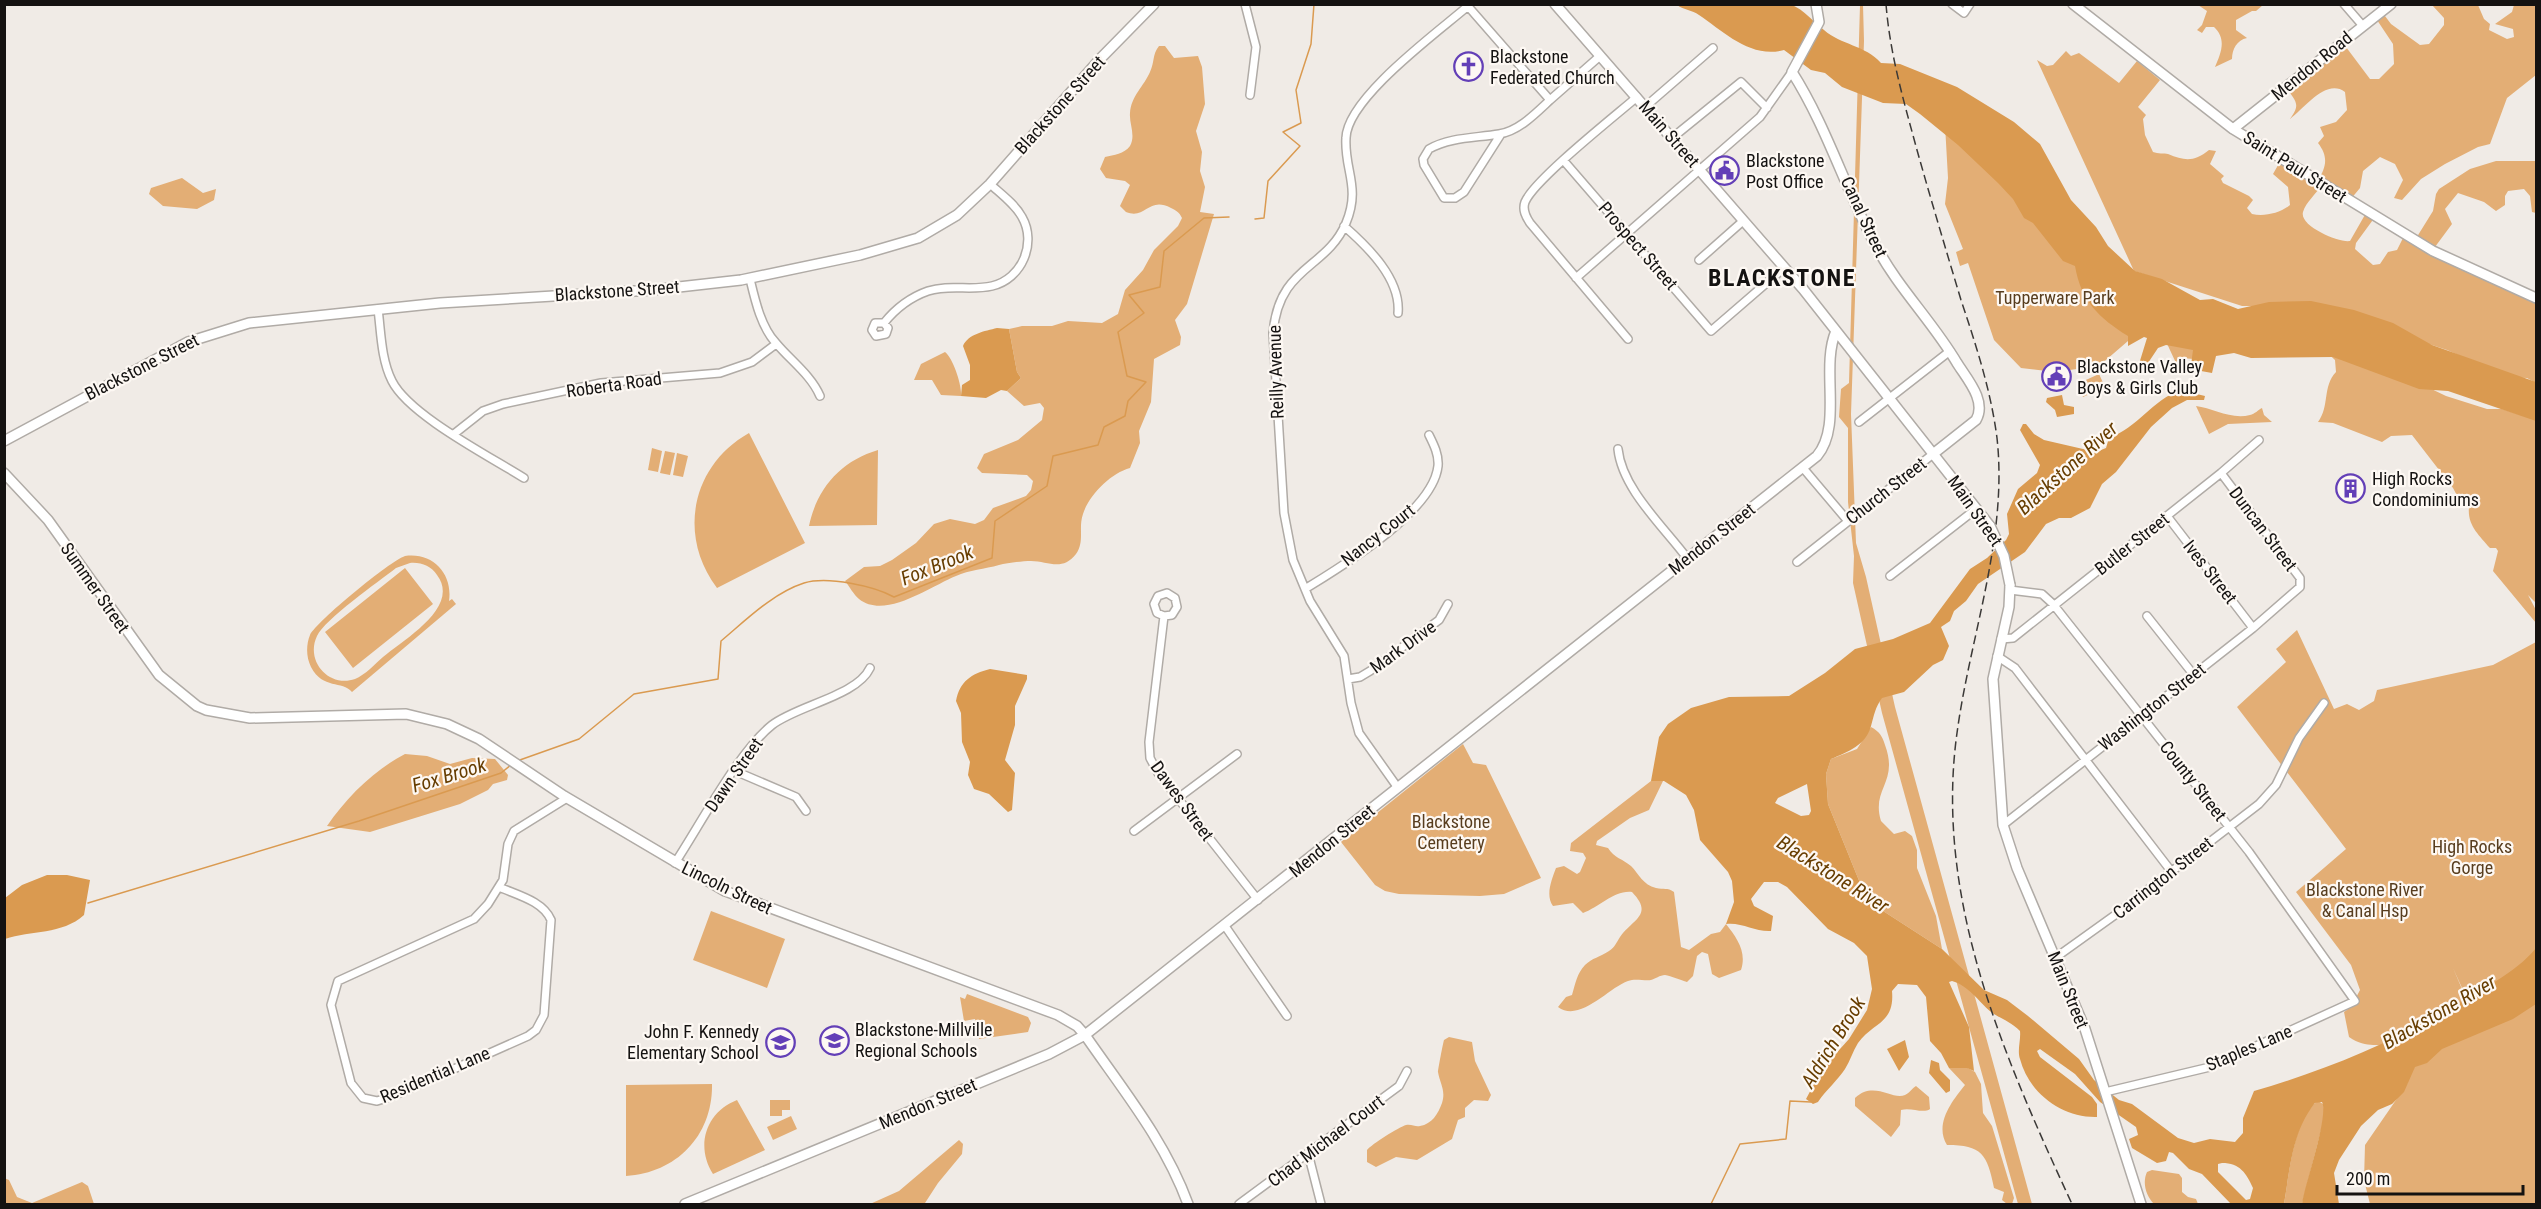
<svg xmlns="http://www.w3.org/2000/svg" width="2541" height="1209" font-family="'Roboto Condensed',sans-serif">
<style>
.green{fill:#e3ae75;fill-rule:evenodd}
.water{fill:#da9a50;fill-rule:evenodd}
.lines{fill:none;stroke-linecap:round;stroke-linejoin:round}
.stream{stroke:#da9a50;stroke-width:1.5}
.street-casing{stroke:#b0aba6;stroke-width:10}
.secondary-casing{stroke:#b0aba6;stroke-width:12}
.street{stroke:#fff;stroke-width:7}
.secondary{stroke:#fff;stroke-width:9}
.rail{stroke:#3b3937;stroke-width:1.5;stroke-dasharray:9 4.5;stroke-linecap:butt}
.secondary-bridge-casing{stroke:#b0aba6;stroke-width:12;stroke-linecap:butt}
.secondary-bridge{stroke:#fff;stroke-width:9}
.labels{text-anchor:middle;stroke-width:4.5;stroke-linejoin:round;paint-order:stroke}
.poi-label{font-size:18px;fill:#141211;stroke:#fdf8f3;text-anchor:start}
.street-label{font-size:18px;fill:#141211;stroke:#fdf8f3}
.park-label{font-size:18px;fill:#583d1e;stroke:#fdf8f3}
.water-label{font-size:20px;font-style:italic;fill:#673d00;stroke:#fdf8f3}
.district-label{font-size:24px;font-weight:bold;letter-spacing:1.5px;fill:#141211;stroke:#fdf8f3}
</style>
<rect width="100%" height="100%" fill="#f0ebe6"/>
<path class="green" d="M1860 5H1863L1864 41 1851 414 1856 543 1866 577 1895 707 2032 1204H2018L1882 713 1853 583 1854 556 1848 502V428L1839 417 1841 389 1849 383Z
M2198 5H2263L2256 11H2252L2236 20V30L2247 38C2237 40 2232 49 2232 59L2215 67C2221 53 2227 39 2214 27H2206L2202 33 2197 30 2202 25 2207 11Z
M2423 5H2478L2484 19 2490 24 2489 30 2507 39 2514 37 2513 29 2495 24 2512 12 2514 5H2536V75L2507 98 2490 144 2478 147 2445 164 2421 179 2402 200 2394 198 2403 180 2395 164 2380 157 2363 171 2360 188 2350 200 2322 185C2316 194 2306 202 2303 212 2299 226 2339 243 2350 241L2366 213 2375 217 2356 243 2355 249 2373 265 2380 264 2388 252 2397 250 2404 236 2415 240 2433 211 2436 194 2439 189 2470 169 2496 161H2536V213L2532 212 2530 196 2524 189 2508 191 2505 196V205L2496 211 2484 202 2458 193 2445 209 2452 224 2432 251 2536 299V383L2527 378 2508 377 2447 350 2420 341 2282 306H2242L2134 271 2037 60 2047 66 2053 65 2066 51 2071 56 2079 53 2119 83 2137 61 2160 80 2138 107 2146 115 2143 119 2145 135 2153 152C2158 154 2164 153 2168 154 2185 161 2194 162 2209 150L2216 151 2210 164 2224 176 2221 179 2223 183 2249 196 2253 200 2247 208 2252 214C2264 217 2281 213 2290 205L2288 187 2273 174 2281 160 2318 180C2327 166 2328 156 2318 143L2324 136 2320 127 2336 122 2347 110 2345 92C2326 78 2305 108 2290 119 2301 104 2296 102 2286 87L2343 43 2370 79H2379L2394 64 2393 44 2375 17 2382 12 2391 24 2420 45 2429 44 2444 25V18L2432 5Z
M1159 46H1165L1174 58 1198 56 1202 67 1205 104 1196 131 1202 152 1200 171 1205 187 1200 212 1214 214 1187 304 1175 320 1181 337 1180 345 1154 359 1151 402 1139 431 1140 443 1130 468C1111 473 1089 495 1083 514 1078 528 1085 541 1076 554 1062 572 1048 561 1031 561 1022 561 1007 563 999 565 985 569 969 570 956 576 931 586 885 620 859 599 854 595 849 586 845 581L864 567 880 566 892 560 916 543 934 524 950 519 975 524 984 520 993 508 1026 496 1031 490 1033 481 1027 475 982 473 977 468 984 454 1018 440 1042 420 1044 408 1040 403 1024 406 1007 391 1021 378 1017 372 1009 329 1022 326H1052L1068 321 1102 323 1118 314 1125 290 1143 270 1154 250 1178 226 1182 218C1179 212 1177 211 1171 208 1148 196 1146 220 1126 212L1120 206 1130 185 1125 181 1106 178 1100 169 1105 157C1114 155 1124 154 1130 146 1136 135 1129 124 1130 113 1131 96 1144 86 1150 72 1155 61 1152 55 1159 46Z
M1945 125 2136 315 2128 341 2099 366 2055 372 2021 368 1994 340 1968 263 1960 266 1956 252 1963 249 1945 204 1948 178Z
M182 178 203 193 216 189 214 200 197 209 163 206 149 194 151 188Z
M2163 335 2195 346 2194 359 2180 358 2176 363Z
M2322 348 2369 359 2446 396 2487 409H2502L2536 420 2535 602 2528 595 2536 610V623L2493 571 2498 551 2496 548H2490C2479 535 2467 525 2469 507L2461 503 2453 488 2412 435 2391 436 2382 442 2333 423 2318 422C2330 406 2322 387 2336 372L2335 360Z
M945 352C953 358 962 385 961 396L941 395 932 380H914L921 364Z
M2099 374 2105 387 2083 397 2077 384Z
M2196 406C2213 408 2231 420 2250 415 2255 414 2258 410 2262 408L2264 415 2272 422 2228 424 2209 434Z
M749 433 805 543 717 588C677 535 692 465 749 433Z
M652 448 662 451 658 472 648 470Z
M878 450 877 525 809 526C817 488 841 461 878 450Z
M665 451 675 453 670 475 660 473Z
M677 453 688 456 683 477 673 475Z
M405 556C433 552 453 574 449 601L452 599 456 604 352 692C342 680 323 690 311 667 306 657 306 645 310 635 317 621 390 561 405 556ZM410 563C421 562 431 566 437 575 461 607 404 639 383 657 375 664 365 675 355 679 329 688 305 661 317 636 325 619 378 582 396 568Z
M405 568 433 604 353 668 325 632Z
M2297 630 2334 709 2347 704 2359 710 2374 701 2377 690 2493 665 2536 642V956L2496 984 2467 999 2453 968 2471 1010 2399 1050C2378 1041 2368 1050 2349 1037L2344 1012 2351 1007 2360 990 2351 965 2296 892 2346 849 2237 707 2286 662 2276 649Z
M1871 727C1880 732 1882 736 1885 745 1899 783 1871 788 1881 821L1894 834 1905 831 1912 836 1917 850V868L1936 916 1942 949 1880 909 1860 883 1828 804 1826 774 1831 759 1857 749Z
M1463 744 1473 763 1486 765 1541 878 1504 894 1480 896 1399 894 1385 891 1375 885 1341 842Z
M405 754 427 756 450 764 472 758 495 759 508 775 507 780 493 784 488 790 460 804 370 832 327 826C347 797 374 770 405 754Z
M1651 781H1663L1649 810 1630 818 1597 841 1596 845 1608 848C1614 858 1623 859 1631 866 1639 874 1643 885 1656 888 1664 890 1667 887 1674 892L1681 947 1689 950 1711 934 1720 932 1726 924C1737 938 1747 952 1741 970L1719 978 1712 974 1708 954 1702 952 1697 956 1693 976 1687 982C1681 980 1671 976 1665 975 1660 975 1655 979 1651 980 1644 981 1635 978 1628 981 1608 988 1580 1023 1558 1007L1566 997 1572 995C1575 985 1577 973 1585 965 1592 958 1600 957 1609 951 1615 947 1616 943 1620 937 1633 919 1654 915 1632 892 1614 890 1600 907 1583 913L1573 903 1553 906C1545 895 1552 879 1556 868L1564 866 1577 874 1580 872 1586 858 1583 853 1570 851 1571 843Z
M711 911 785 939 767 988 693 960Z
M967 994 1028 1017 1031 1023 1028 1032 979 1039 975 1019 964 1021 960 997 965 999Z
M2536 998V1204H2370L2364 1180 2365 1145 2407 1084 2415 1055Z
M1449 1037 1472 1042 1475 1061 1491 1095 1488 1101 1474 1100 1465 1108V1117L1458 1120 1452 1139 1417 1160 1396 1157 1376 1167 1367 1162V1150C1372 1144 1399 1127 1406 1125 1412 1124 1415 1127 1420 1126 1432 1124 1438 1114 1442 1103 1446 1090 1440 1084 1438 1072 1438 1070 1443 1043 1444 1040Z
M1949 1068H1968L1975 1072 1981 1084 1983 1113 1992 1126 2014 1198 2012 1204H2007L2002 1200 2004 1192 1994 1188C1987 1154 1982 1145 1947 1145 1934 1124 1952 1101 1965 1085Z
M712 1084C713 1135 677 1173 626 1176V1085Z
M1916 1086 1929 1097 1930 1109C1923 1114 1911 1107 1901 1110L1900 1125 1891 1137 1855 1106V1098C1874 1080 1893 1101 1905 1095 1910 1093 1912 1088 1916 1086Z
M737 1100 765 1150 713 1174C695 1146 706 1112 737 1100Z
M770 1100H790V1110H782V1116H770Z
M2318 1101 2323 1104 2325 1115 2302 1204H2284C2289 1177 2293 1118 2318 1101Z
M791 1116 797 1129 773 1140 767 1127Z
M959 1140 963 1144 962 1154 938 1183 925 1203 870 1204 899 1191Z
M2152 1170 2179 1174 2182 1178V1192L2188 1197 2196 1199 2198 1204H2154C2146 1196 2142 1183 2147 1172Z
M4 1178 9 1180 17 1197 32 1203 82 1182 88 1186 94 1204H5Z"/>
<path class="water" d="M1790 4C1806 11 1811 20 1824 30 1841 45 1865 45 1881 63L1900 64 1957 87 2014 122 2040 144 2071 200 2096 227 2108 246 2135 271 2162 279 2200 300 2213 299 2238 309 2269 302 2311 301 2354 310 2393 323 2432 345 2536 382V421L2448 391 2419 389 2333 357 2251 358 2234 353 2216 356 2212 373 2201 371 2200 374 2190 373 2193 350 2166 345 2158 348 2148 363 2139 364 2147 338 2144 337 2128 346V336C2099 318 2081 301 2075 266L2063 261 2033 223 2024 218 2013 199 1998 183 1958 145 1920 114 1906 104 1883 103 1842 87 1825 73 1811 70 1784 50C1751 59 1724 32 1699 15 1692 10 1684 10 1677 5Z
M997 328 1009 329 1017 372 1021 378 1007 391 1001 390 986 398 961 396 962 385 970 380V365L963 346C968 334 985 331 997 328Z
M2180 390 2205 396 2204 400H2187L2172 408 2151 427 2116 472 2102 484 2090 508 2071 518H2059L2046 524 2025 552 1978 584 1966 601 1954 611 1950 621 1941 627 1949 646 1943 660 1933 665 1904 692 1882 698C1875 708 1874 715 1871 726 1866 745 1848 752 1831 759L1826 774 1828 804 1860 883 1880 909 1942 949 1984 990 2007 1000 2028 1016 2079 1059 2094 1080 2119 1100 2132 1104 2178 1138 2194 1143 2210 1139 2235 1142 2243 1133V1118L2254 1091C2323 1071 2390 1044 2451 1007 2480 989 2514 975 2536 948V1004L2513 1019 2442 1049 2427 1063 2415 1067 2404 1092 2392 1104 2378 1110 2361 1126 2339 1160 2334 1173 2339 1204H2302C2305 1183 2329 1116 2322 1102L2315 1103C2292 1131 2290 1170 2284 1204H2231L2202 1174 2189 1169 2173 1153 2169 1152 2166 1161 2157 1163 2132 1148 2129 1139 2138 1135 2136 1127 2100 1102 2075 1074 2040 1049 2037 1051 2040 1057 2092 1097 2097 1104V1117C2063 1118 2029 1094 2020 1059 2017 1050 2021 1040 2020 1031 2010 1021 2001 1019 1991 1012 1979 1002 1968 985 1952 981L1949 982 1969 1027 1974 1071 1967 1068H1949L1941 1053 1930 1041 1926 997 1917 985 1898 984 1892 991C1895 1024 1873 1022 1858 1043 1853 1051 1850 1061 1845 1069 1838 1080 1826 1090 1818 1102L1813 1104 1806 1099 1822 1069 1849 1039 1867 1010 1872 989 1867 956 1854 943 1828 929 1787 887 1778 882H1764L1751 899 1754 906 1773 916 1771 931C1755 932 1742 922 1726 924L1734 902 1732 881 1728 872 1700 840 1694 810 1686 795 1664 781H1651L1659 737 1668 724 1691 708 1729 697 1789 696 1825 673 1855 649 1893 639 1930 623 1970 569 1987 558 2006 540 2009 534 2007 514 2018 489 2037 473 2040 465 2020 430 2023 424H2026L2034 434 2044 440 2096 452 2106 448 2109 438C2138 427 2152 401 2180 390ZM1807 784 1811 811 1809 815 1801 816 1775 803 1778 798ZM2222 1163C2240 1163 2246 1173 2253 1188L2250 1199 2246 1200 2218 1172V1164Z
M2062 395 2064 405 2074 407V414L2057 417 2055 410 2046 402 2047 398Z
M990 669 1027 675V679L1015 706V725L1005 760 1015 773 1012 810 1008 812 989 794 974 789 968 775 970 762 962 742 961 713 956 701C960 681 971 674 990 669Z
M47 875H67L90 880 84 915C62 935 31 930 5 939V898L22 885Z
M1905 1040 1909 1057 1899 1071 1887 1049Z
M1931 1060 1939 1063 1940 1070 1950 1080V1091L1946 1093 1929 1073Z"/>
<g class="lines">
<path class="stream" d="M1255 219 1264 218 1268 181 1300 146 1283 132 1301 123 1296 90 1311 44 1314 4
M517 761 579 739 634 694 718 679 721 641C746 620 773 593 804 583 828 576 874 586 894 597L992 558 995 521 1047 486 1053 456 1098 445 1104 427 1125 416 1128 401 1146 382 1127 376 1118 332 1144 313 1129 295 1160 287 1164 251 1204 218 1229 217
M88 903 359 821 501 773 511 765
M1711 1204 1740 1144 1786 1139 1790 1101 1811 1102"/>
<defs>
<path id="street" d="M1245 4 1256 47 1250 95
M1466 4 1550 100 1600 56
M1952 4 1964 13 1970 4
M2344 4 2363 26
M1645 107 1713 48
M1501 134 1464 192 1455 198H1444L1424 165 1423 159 1429 149C1450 137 1476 138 1499 134 1519 131 1536 113 1550 100
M1672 138 1741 82 1767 108
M1564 161 1711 331 1784 268
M1344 226C1368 247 1401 279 1398 313
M1699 260 1743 221
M1576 278 1760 117 1792 72
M750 279C755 300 761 327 776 343 791 361 811 375 820 396
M378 309C381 332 381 359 392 381 409 415 489 456 524 478
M884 323 888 328 886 334 876 336 872 330 875 323H884C896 308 911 297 928 291 949 284 971 291 992 286 1022 279 1037 243 1022 217 1015 204 1001 194 990 184
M1628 339 1530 223C1526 217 1522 210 1525 202 1534 180 1615 116 1637 97
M1859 422 1950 351
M454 434 483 411 503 404 601 383 720 373 752 362 776 344
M1618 449C1622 489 1664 527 1687 558
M1803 468 1847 520
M2167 516 2253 628
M1797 562 1933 454
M1890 576 1976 509
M1305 589C1342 566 1433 512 1438 466 1439 455 1434 445 1429 435
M2010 590 2042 594 2053 604 2249 852 2355 1001 2210 1067 2105 1092
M1164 616 1172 615 1177 607 1175 598 1167 593 1158 596 1154 604 1157 613 1164 616 1149 742 1150 758 1158 773 1258 900
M2147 616 2193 674
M2001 639 2013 638 2221 473 2259 440
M1997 656 2015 668 2171 871
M1348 679 1360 677 1370 671 1439 620 1448 604
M735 771 796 797 806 811
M1398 788 1359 733 1351 703 1344 656 1310 601 1293 560 1284 513 1273 333C1279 265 1326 270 1346 223 1361 187 1344 170 1346 138 1347 98 1438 32 1468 6
M2003 825 2253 628 2300 587V578L2221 473
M1134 831 1237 754
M675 863C700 825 739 751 772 725 798 705 857 696 870 668
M499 887C517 895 543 901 551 920L544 1015 536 1030 528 1036 393 1096 377 1101 363 1098 351 1083 331 1005 338 981 474 919 488 904 503 880 508 844 514 831 567 798
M1225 926 1287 1016
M2055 958 2115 915 2259 804 2276 785 2299 738 2324 703
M1308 1153 1321 1204
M1239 1204 1399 1086 1407 1071"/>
<path id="secondary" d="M1555 4 1803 289 1990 526
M1816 4 1819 22 1792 72C1827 127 1845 189 1876 246 1898 288 1933 322 1957 363 1967 379 1987 401 1976 420L1933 454
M2073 4 2233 129 2433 251 2536 298
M2233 129 2391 4
M4 441 188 342 249 323 440 303 652 290 741 280 860 255 918 238 957 215 990 184 1100 59 1154 4
M4 473 48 520 159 675 197 706 206 710 250 718 406 714 447 724 479 739 564 796 725 891 1058 1015 1077 1026 1085 1035C1123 1090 1165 1141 1188 1204
M2010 585 2009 607 1993 679 2003 825 2017 868 2085 1029 2141 1204
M685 1204 1049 1054 1085 1035 1817 456C1843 425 1820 368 1836 331"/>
</defs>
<use href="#street" class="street-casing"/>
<use href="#secondary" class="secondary-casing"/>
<use href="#street" class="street"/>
<use href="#secondary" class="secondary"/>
<path class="rail" d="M1886 4C1890 55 1904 102 1917 150 1931 200 1946 250 1961 300 1976 345 1991 391 1997 438 2008 538 1970 636 1957 733 1934 899 2004 1057 2072 1204"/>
<defs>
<path id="secondary-bridge" d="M1990 526 2004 556 2010 585"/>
</defs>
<use href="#secondary-bridge" class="secondary-bridge-casing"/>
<use href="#secondary-bridge" class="secondary-bridge"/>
</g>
<defs>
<symbol id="church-ring" viewBox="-11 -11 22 22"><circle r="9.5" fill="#fdf8f3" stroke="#633fb7" stroke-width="1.5"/><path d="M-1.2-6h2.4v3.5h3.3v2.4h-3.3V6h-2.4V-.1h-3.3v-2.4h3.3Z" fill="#633fb7"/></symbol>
<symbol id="civic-ring" viewBox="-11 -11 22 22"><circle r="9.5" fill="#fdf8f3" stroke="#633fb7" stroke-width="1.5"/><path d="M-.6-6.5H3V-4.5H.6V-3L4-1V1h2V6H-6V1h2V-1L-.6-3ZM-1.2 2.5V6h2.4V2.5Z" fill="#633fb7"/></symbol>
<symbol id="building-ring" viewBox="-11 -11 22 22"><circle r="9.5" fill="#fdf8f3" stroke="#633fb7" stroke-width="1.5"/><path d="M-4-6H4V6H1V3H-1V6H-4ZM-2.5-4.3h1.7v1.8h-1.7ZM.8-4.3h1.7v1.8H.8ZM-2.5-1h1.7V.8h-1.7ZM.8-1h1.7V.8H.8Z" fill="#633fb7"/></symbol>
<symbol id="school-ring" viewBox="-11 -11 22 22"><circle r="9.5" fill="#fdf8f3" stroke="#633fb7" stroke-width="1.5"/><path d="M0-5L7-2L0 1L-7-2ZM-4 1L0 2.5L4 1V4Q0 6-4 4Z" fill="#633fb7"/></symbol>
</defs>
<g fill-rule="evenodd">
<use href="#church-ring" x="1452" y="50" width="33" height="33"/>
<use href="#civic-ring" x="1708" y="154" width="33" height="33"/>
<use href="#civic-ring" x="2040" y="360" width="33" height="33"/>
<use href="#building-ring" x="2334" y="472" width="33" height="33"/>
<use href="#school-ring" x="818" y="1024" width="33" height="33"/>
<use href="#school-ring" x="764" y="1026" width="33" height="33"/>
</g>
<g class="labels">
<g class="poi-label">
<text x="1490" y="63">Blackstone<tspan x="1490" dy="21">Federated Church</tspan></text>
<text x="1746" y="167">Blackstone<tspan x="1746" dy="21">Post Office</tspan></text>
<text x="2077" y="373">Blackstone Valley<tspan x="2077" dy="21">Boys &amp; Girls Club</tspan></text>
<text x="2372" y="485">High Rocks<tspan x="2372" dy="21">Condominiums</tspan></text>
<text x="855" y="1036">Blackstone-Millville<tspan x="855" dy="21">Regional Schools</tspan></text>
<text x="759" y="1038" text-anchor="end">John F. Kennedy<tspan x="759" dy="21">Elementary School</tspan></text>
</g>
<g class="street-label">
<text transform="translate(2312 66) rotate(-39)" y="6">Mendon Road</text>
<text transform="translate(1060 105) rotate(-48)" y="6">Blackstone Street</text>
<text transform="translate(1669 134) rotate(49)" y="6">Main Street</text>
<text transform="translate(2295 167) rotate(32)" y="6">Saint Paul Street</text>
<text transform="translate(1864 217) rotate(65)" y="6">Canal Street</text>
<text transform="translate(1638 246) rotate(49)" y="6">Prospect Street</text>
<text transform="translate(617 291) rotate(-4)" y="6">Blackstone Street</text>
<text transform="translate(142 367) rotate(-27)" y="6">Blackstone Street</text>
<text transform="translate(1276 372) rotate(-92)" y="6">Reilly Avenue</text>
<text transform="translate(614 385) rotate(-8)" y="6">Roberta Road</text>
<text transform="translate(1886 491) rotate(-38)" y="6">Church Street</text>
<text transform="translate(1975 511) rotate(55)" y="6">Main Street</text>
<text transform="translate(2263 529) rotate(53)" y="6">Duncan Street</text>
<text transform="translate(1378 535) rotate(-38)" y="6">Nancy Court</text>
<text transform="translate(1712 539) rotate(-38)" y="6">Mendon Street</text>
<text transform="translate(2132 544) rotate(-38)" y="6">Butler Street</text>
<text transform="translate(2210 572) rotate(52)" y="6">Ives Street</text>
<text transform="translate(95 588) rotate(55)" y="6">Summer Street</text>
<text transform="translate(1403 647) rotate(-36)" y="6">Mark Drive</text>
<text transform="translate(2152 707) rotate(-38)" y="6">Washington Street</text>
<text transform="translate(734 775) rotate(-55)" y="6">Dawn Street</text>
<text transform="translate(2193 781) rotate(52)" y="6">County Street</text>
<text transform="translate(1182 801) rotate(54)" y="6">Dawes Street</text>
<text transform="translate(1332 841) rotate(-39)" y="6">Mendon Street</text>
<text transform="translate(2163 878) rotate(-38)" y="6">Carrington Street</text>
<text transform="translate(727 888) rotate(26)" y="6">Lincoln Street</text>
<text transform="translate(2068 990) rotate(68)" y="6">Main Street</text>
<text transform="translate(2249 1048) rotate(-23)" y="6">Staples Lane</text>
<text transform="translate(435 1075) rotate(-23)" y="6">Residential Lane</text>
<text transform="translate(928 1104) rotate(-23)" y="6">Mendon Street</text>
<text transform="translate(1326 1141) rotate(-37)" y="6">Chad Michael Court</text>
</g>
<g class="park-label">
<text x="2055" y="304">Tupperware Park</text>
<text x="1451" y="828">Blackstone<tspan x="1451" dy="21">Cemetery</tspan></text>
<text x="2472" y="853">High Rocks<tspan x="2472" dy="21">Gorge</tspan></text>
<text x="2365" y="896">Blackstone River<tspan x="2365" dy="21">&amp; Canal Hsp</tspan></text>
</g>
<g class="water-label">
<text transform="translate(2067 468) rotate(-42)" y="7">Blackstone River</text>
<text transform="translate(937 565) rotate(-22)" y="7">Fox Brook</text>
<text transform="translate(449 775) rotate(-17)" y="7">Fox Brook</text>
<text transform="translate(1833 874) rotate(32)" y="7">Blackstone River</text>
<text transform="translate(2439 1012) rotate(-30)" y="7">Blackstone River</text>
<text transform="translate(1833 1042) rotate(-58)" y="7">Aldrich Brook</text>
</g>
<g class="district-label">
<text x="1782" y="286">BLACKSTONE</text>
</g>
</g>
<rect width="2541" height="1209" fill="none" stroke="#141211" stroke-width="12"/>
<path d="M2337 1185v9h186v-9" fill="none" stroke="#141211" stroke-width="3"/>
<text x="2346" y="1185" font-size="18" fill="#141211" stroke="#fdf8f3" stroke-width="4.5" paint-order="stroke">200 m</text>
</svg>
